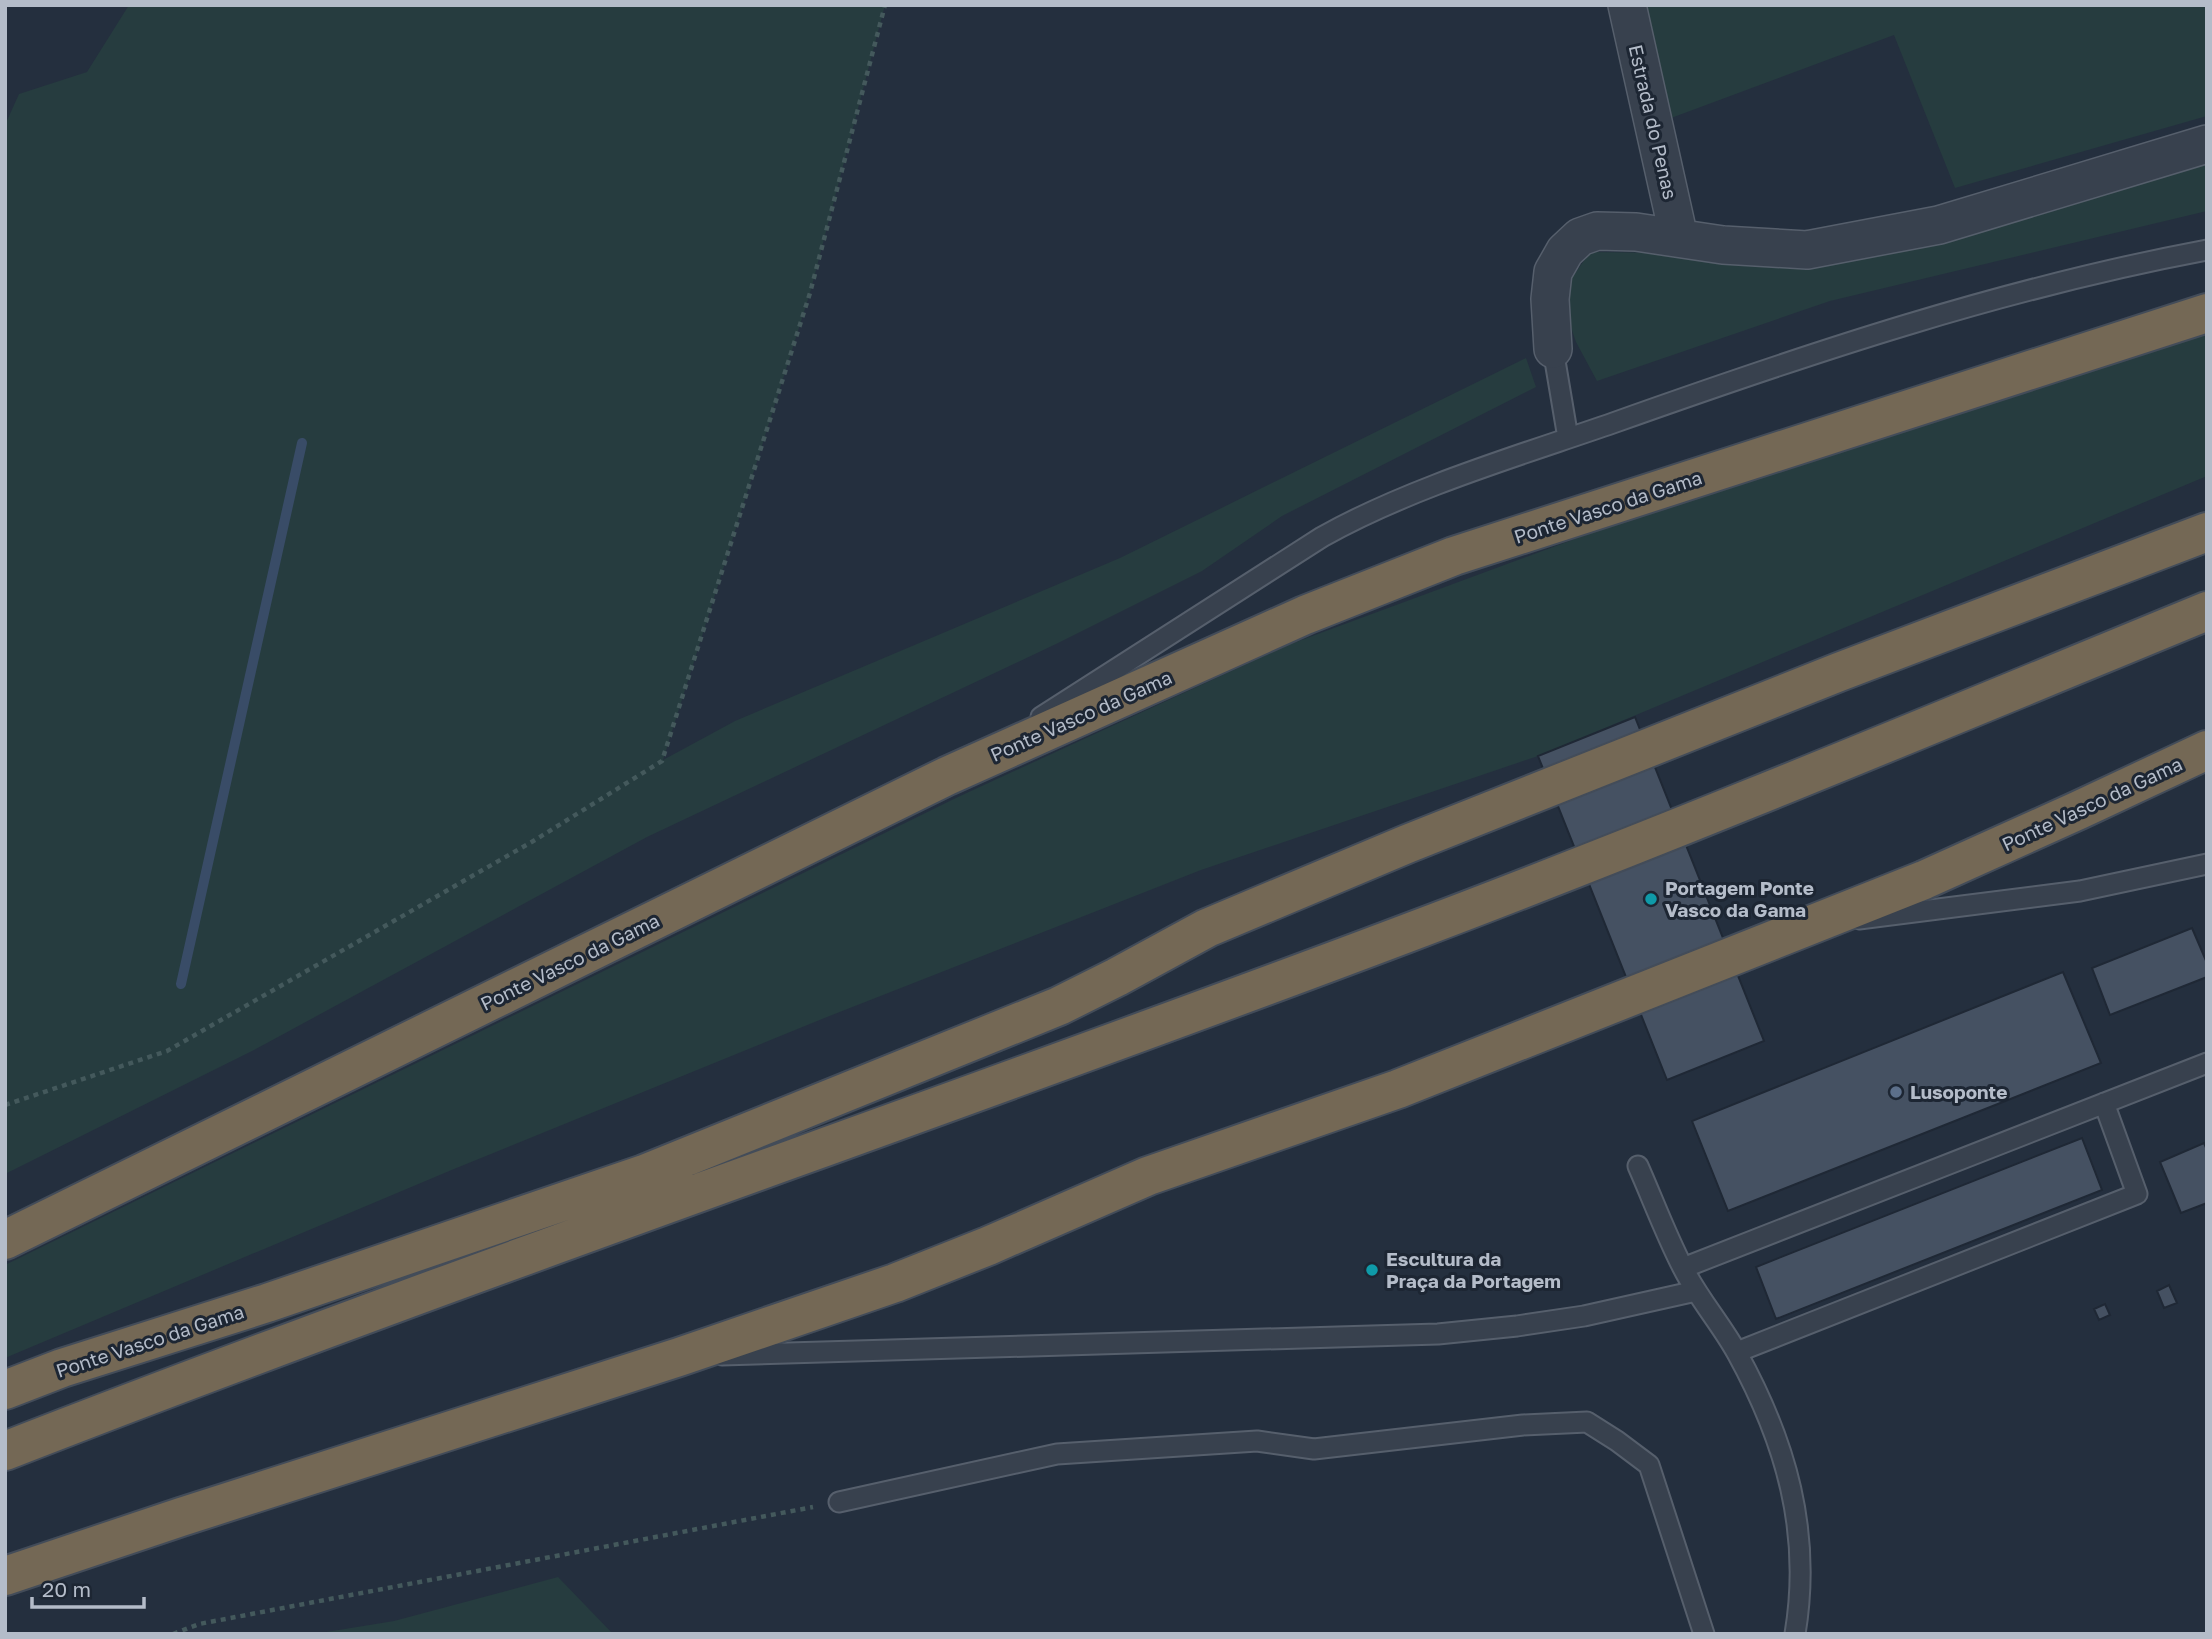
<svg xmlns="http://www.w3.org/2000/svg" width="2212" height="1639" font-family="'Golos Text',sans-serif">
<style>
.green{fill:#263c3f}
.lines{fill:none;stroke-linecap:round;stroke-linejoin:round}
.stream{stroke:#394c67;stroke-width:10}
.building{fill:#455162;stroke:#1f2835;stroke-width:2}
.lane-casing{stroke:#565f6c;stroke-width:23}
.street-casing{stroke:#565f6c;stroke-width:40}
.highway-casing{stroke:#434c59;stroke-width:42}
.path{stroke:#44595c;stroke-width:4.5;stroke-dasharray:5 5;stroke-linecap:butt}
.lane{stroke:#38414e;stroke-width:19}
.street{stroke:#38414e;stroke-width:37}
.highway{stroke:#746855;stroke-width:38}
.culture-dot{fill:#0f9aa8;stroke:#1d2633;stroke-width:2.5}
.service-dot{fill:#5c6f8a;stroke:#1d2633;stroke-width:2.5}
.labels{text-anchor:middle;stroke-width:6;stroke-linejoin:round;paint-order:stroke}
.street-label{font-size:19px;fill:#b4bcc9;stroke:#1d2633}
.poi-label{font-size:19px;font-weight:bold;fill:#b4bcc9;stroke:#1d2633;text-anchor:start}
</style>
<rect width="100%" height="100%" fill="#242f3e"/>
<path class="green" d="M129 5H885L810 293 663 760 735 721 1120 558 1526 358 1536 387 1282 516 1202 571 1056 644 647 837 254 1050 5 1174V125L19 94 87 72Z
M1627 5H2207V116L1955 188 1894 35 1655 124Z
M2207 157V211L1830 301 1597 381 1576 342 1560 295 1590 252 1677 253 1804 264Z
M2207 324V476L1538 756 1201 870 827 1017 454 1169 5 1358V1265L958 797 1288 645 1808 453Z
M558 1577 613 1634H314L394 1621Z"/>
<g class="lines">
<path class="stream" d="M181 984 302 443"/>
</g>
<path class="building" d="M1635 717 1764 1041 1667 1080 1538 756Z
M2192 928 2207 963V977L2110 1015 2092 968Z
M2063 972 2101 1063 1728 1211 1692 1121Z
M2082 1138 2102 1190 1776 1319 1756 1267Z
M2204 1143 2207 1150V1203L2181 1213 2160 1162Z
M2169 1285 2177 1303 2164 1308 2157 1291Z
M2105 1304 2110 1315 2099 1320 2094 1309Z"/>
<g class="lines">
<defs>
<path id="lane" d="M1553 349 1568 438
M1041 717 1322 537C1409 488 1518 456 1613 423 1807 354 2004 288 2207 250
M1859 919 2080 891 2207 864
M1638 1166C1653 1200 1666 1235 1683 1268 1698 1298 1721 1324 1737 1353 1786 1442 1812 1532 1795 1634
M1683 1268 2207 1063
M1737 1352 2137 1194 2104 1103
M722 1355 1438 1334 1517 1326 1584 1316 1696 1291
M839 1502 1057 1454 1257 1441 1314 1449 1523 1425 1587 1422 1617 1441 1649 1465 1704 1634"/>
<path id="street" d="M1627 5 1679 238
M1553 349 1550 299 1553 272 1565 251 1580 237 1597 231 1636 232 1723 245 1807 250 1939 225 2207 144"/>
<path id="highway" d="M5 1240 947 776 1305 615 1454 556 2207 313
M5 1390 62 1368 267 1303 644 1174 1059 1006 1117 977 1207 928 1407 844 1839 672 2207 532
M5 1451C469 1270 940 1110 1405 934 1675 832 1940 721 2207 611
M5 1576 181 1517 679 1357 895 1283 988 1246 1148 1176 1398 1089 1924 880 2079 810 2207 750"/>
</defs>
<use href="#lane" class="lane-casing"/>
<use href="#street" class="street-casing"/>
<use href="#highway" class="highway-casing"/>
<path class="path" d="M5 1105 167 1051 535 840 662 761 810 293 885 5
M173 1634 199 1624 813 1507"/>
<use href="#lane" class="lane"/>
<use href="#street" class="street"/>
<use href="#highway" class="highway"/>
</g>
<g class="culture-dot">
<circle cx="1651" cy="899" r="7"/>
<circle cx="1372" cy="1270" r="7"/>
</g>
<circle class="service-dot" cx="1896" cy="1092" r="7"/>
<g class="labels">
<g class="street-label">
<text transform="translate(1653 122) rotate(77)" y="7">Estrada do Penas</text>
<text transform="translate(1608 507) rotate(-18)" y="7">Ponte Vasco da Gama</text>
<text transform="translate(1081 716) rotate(-24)" y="7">Ponte Vasco da Gama</text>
<text transform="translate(2092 804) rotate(-25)" y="7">Ponte Vasco da Gama</text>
<text transform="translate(570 962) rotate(-26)" y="7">Ponte Vasco da Gama</text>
<text transform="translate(150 1341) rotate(-18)" y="7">Ponte Vasco da Gama</text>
</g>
<g class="poi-label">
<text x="1665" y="895">Portagem Ponte<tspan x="1665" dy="22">Vasco da Gama</tspan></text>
<text x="1910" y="1099">Lusoponte</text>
<text x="1386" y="1266">Escultura da<tspan x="1386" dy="22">Praça da Portagem</tspan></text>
</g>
</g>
<rect width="2212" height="1639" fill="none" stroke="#b4bcc9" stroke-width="14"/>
<path d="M32 1597v10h112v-10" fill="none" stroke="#b4bcc9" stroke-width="3.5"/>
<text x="42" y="1597" font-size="21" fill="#b4bcc9" stroke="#1d2633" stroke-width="5" paint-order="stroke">20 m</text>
</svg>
